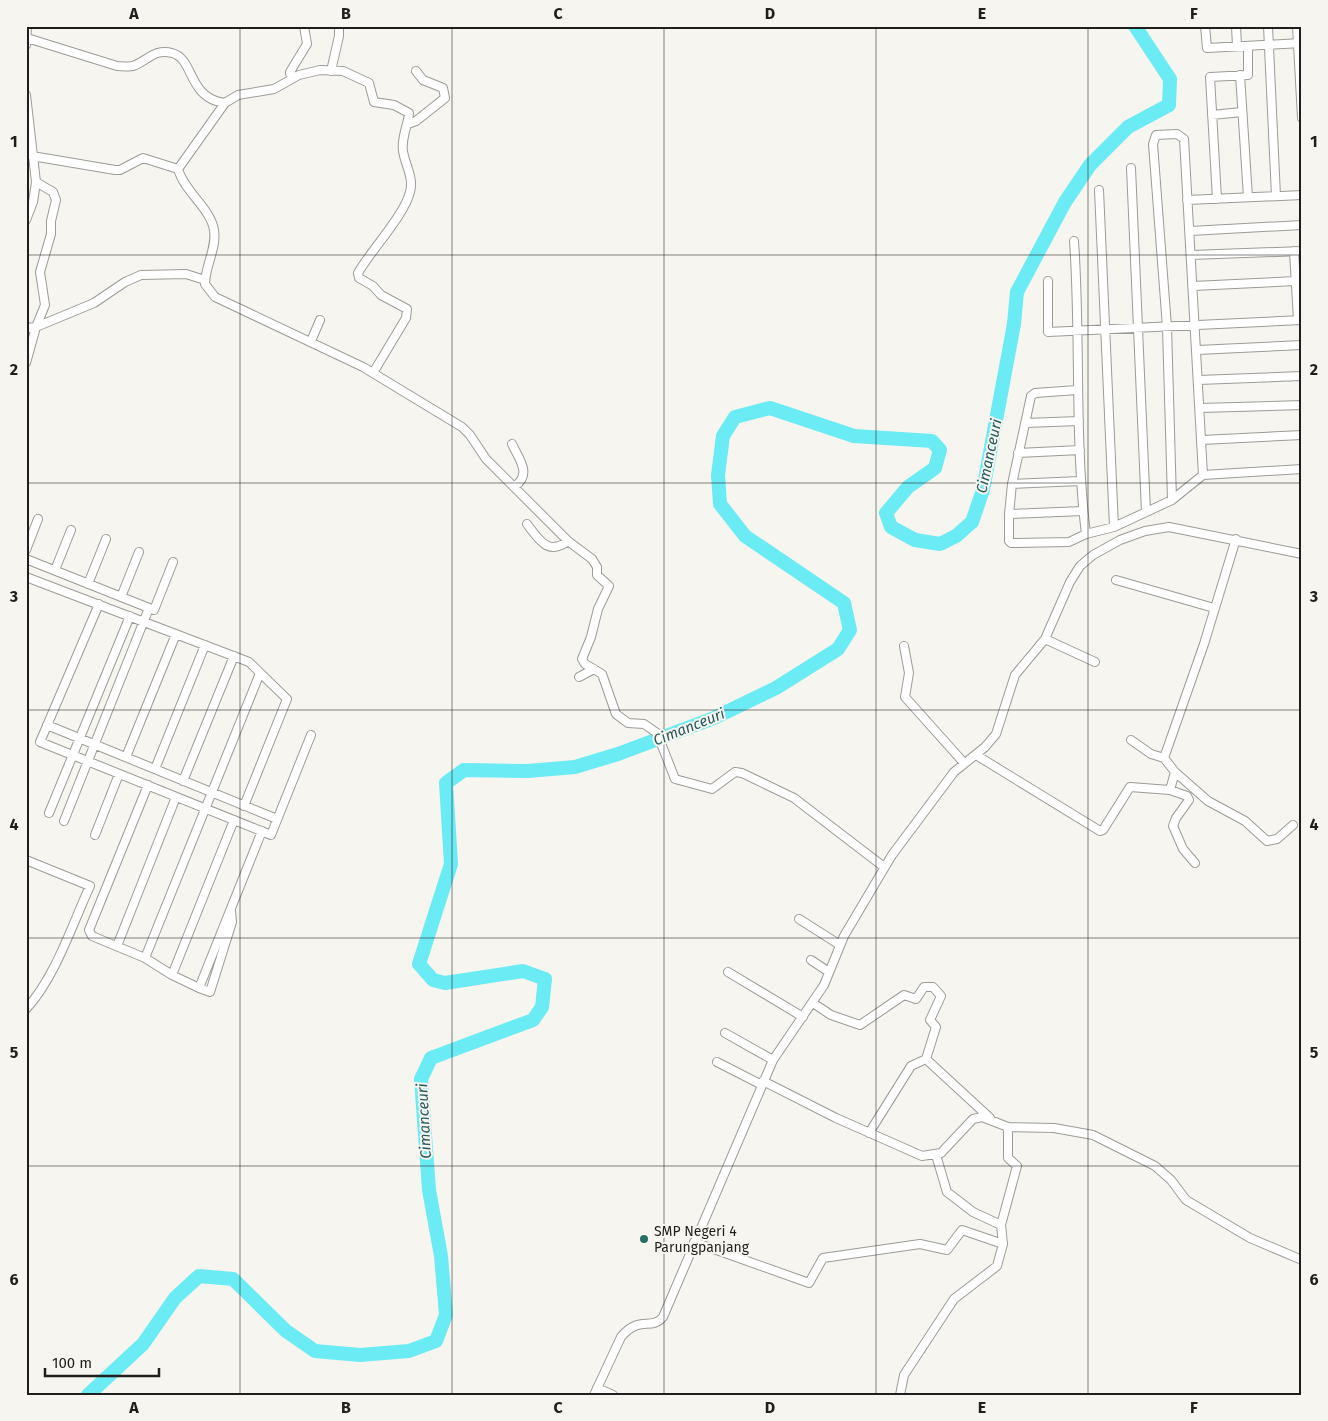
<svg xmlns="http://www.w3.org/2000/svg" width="1328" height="1421" font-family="'Fira Sans',sans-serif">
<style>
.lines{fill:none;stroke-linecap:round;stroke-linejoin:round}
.river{stroke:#6bebf3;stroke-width:14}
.minor-casing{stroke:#9c9b95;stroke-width:10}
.minor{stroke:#fff;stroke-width:8}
.grid{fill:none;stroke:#201f1d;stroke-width:1;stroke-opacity:0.55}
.poi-dot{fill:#266d63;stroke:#f7f5ef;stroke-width:2}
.labels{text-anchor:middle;stroke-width:4;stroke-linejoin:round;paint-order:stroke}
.poi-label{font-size:14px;fill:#201f1d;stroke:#f7f5ef;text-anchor:start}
.water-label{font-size:15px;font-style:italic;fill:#245b5f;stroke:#f7f5ef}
.neatline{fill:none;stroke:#201f1d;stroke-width:2}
.grid-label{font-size:16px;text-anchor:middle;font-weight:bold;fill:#201f1d}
</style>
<rect width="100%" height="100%" fill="#f7f5ef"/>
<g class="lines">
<path class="river" d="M88 1395 143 1344 175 1298 199 1276 233 1279 286 1331 315 1351 360 1355 409 1351 436 1341 446 1315 441 1256 429 1190 421 1079 431 1058 533 1020 542 1007 545 979 523 971 445 983 433 980 419 964 451 864 446 783 464 770 528 771 575 767 618 754 714 718 776 688 838 649 850 630 844 603 745 536 720 504 718 475 723 436 735 417 770 408 854 436 932 441 940 450 935 468 908 487 886 513 891 527 915 540 940 544 956 536 972 522 983 490 1014 324 1017 292 1065 202 1090 165 1128 127 1169 105 1170 79 1135 26"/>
<defs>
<path id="minor" d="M1205 26 1207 48 1302 43
M1236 26 1237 46
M1268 26 1276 196
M1297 26 1302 118
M27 38 117 66C122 66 128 67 133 66 147 61 155 48 172 53 195 59 187 98 225 103
M26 45 27 26
M331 71 339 36V26
M1240 75 1248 197
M295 77 290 74V72L307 44 304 26
M26 95 36 182 33 202 26 220
M1212 115 1242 112
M408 124 416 121 445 98 443 88 423 80 416 71
M32 156 115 170H120L143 158 178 169
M1131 168 1146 512
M178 169C184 191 211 209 214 230 217 248 205 266 205 284L215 297 363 367 462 427 470 435 486 459 568 541 592 559 597 567V575L609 586 598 609 591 637 582 659 585 664 602 674 616 714 628 723 644 724 657 733 675 779 712 789 735 772 742 773 794 798 884 867
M178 169 225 103 238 95 274 89 299 75 320 70 343 71 369 83 374 102 394 105 409 113C408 125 401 138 403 151 405 165 414 177 410 192 404 216 371 250 358 273L359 278 373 286 381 295 407 309 406 318 373 373
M1099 190 1114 527
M1217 199 1210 77 1248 75V46
M1187 200 1302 195
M1190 231 1302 225
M1074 241C1081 339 1074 437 1086 534
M1294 251 1298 320
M1191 255 1302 251
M1048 281V332L1302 320
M1193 286 1296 281
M36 327 94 303 125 282 141 275 186 274 205 280
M36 327 45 305 40 272 51 234V221L56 200 53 192 36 182
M26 328 36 327 26 363
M311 341 320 320
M1197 350 1302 345
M1198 380 1302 376
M1077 390 1035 393 1031 396 1012 484 1081 481
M1200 408 1302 405
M1026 423 1079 421
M1202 440 1302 435
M512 444C519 459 532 474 515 486
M1018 453 1080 450
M1203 475 1302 469
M1012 484 1009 514 1083 511
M1009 514V541L1011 543 1069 542 1086 534 1114 527 1172 500 1203 475 1184 139 1177 134 1156 135 1153 144 1167 327 1172 500
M527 524C539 540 548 556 568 541
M1236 539 1204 644 1164 758 1175 772 1208 801 1245 821 1267 841 1277 839 1293 825
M26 550 38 519
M26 559 149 608 64 821
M55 570 71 530
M26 577 249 662 287 699 244 806
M1116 580 1214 608
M88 584 106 539
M121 597 139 552
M99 604 40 742 271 835 311 735
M149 608 154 610 173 562
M1045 639 1095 662
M904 646 909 673 905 697 964 763
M579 677 594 669
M47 725 277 819
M1131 740 1151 754 1164 758
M976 755 1100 831 1103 830 1130 787 1170 790
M126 757 176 634
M155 769 205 645
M1175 772 1170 790 1187 796 1189 800 1176 818 1173 826 1183 849 1195 863
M183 781 234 656
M148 785 89 930 92 936 145 958 172 975 199 988 262 831
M49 813 130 616
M95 835 119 774
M26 860 90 886C72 925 55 978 26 1009
M799 919 840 945
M117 946 176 797
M145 958 260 673
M811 960 829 972
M728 972 803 1017
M172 975 234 820
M199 988 210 992 232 922 231 911
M813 1003 831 1015 860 1025 904 995 916 999 924 987H933L941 996 930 1020 936 1027 926 1059
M725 1033 773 1060
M717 1062 762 1085
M763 1081 836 1118 922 1156 941 1153 973 1119 982 1117 1008 1127 1054 1128 1093 1135 1155 1166 1171 1180 1186 1200 1250 1238 1302 1260
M869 1133 911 1066 926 1059 990 1118
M936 1155 947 1192 973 1212 1001 1225
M694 1242 809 1283 823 1258 920 1244 947 1250 962 1230 1003 1244
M597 1388 613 1395
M594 1395 621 1337C639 1315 651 1331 663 1317L773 1060 824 985 844 936 892 855 954 772 985 747 996 734 1015 675 1045 639 1070 582 1080 566 1093 555 1120 540 1145 531 1169 527 1302 554
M900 1395 904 1375 954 1299 997 1266 1003 1244 1001 1225 1017 1166 1008 1158V1127"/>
</defs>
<use href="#minor" class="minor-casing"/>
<use href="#minor" class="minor"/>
</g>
<path class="grid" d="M240 26V1395M452 26V1395M664 26V1395M876 26V1395M1088 26V1395M26 255H1302M26 483H1302M26 710H1302M26 938H1302M26 1166H1302"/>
<circle class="poi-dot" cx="644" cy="1239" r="5"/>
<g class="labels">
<g class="poi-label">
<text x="654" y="1236">SMP Negeri 4<tspan x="654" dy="16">Parungpanjang</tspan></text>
</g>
<g class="water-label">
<text transform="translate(989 456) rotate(-78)" y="5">Cimanceuri</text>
<text transform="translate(689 727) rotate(-22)" y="5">Cimanceuri</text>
<text transform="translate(424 1121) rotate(-93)" y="5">Cimanceuri</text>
</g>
</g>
<rect width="1328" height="1421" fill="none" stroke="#f7f5ef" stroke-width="55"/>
<path d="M45 1368v8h114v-8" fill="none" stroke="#201f1d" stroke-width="2.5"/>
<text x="52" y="1368" font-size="15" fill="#201f1d" stroke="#f7f5ef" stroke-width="4" paint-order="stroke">100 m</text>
<rect x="28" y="28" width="1272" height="1366" class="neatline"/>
<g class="grid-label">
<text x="134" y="19">A</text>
<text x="346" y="19">B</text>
<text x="558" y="19">C</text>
<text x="770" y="19">D</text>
<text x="982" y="19">E</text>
<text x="1194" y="19">F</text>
<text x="14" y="147">1</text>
<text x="1314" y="147">1</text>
<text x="14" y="375">2</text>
<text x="1314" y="375">2</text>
<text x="14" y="602">3</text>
<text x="1314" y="602">3</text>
<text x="14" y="830">4</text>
<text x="1314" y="830">4</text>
<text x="14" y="1058">5</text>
<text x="1314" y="1058">5</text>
<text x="14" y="1285">6</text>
<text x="1314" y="1285">6</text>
<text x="134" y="1413">A</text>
<text x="346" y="1413">B</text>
<text x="558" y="1413">C</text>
<text x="770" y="1413">D</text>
<text x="982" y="1413">E</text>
<text x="1194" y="1413">F</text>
</g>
</svg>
